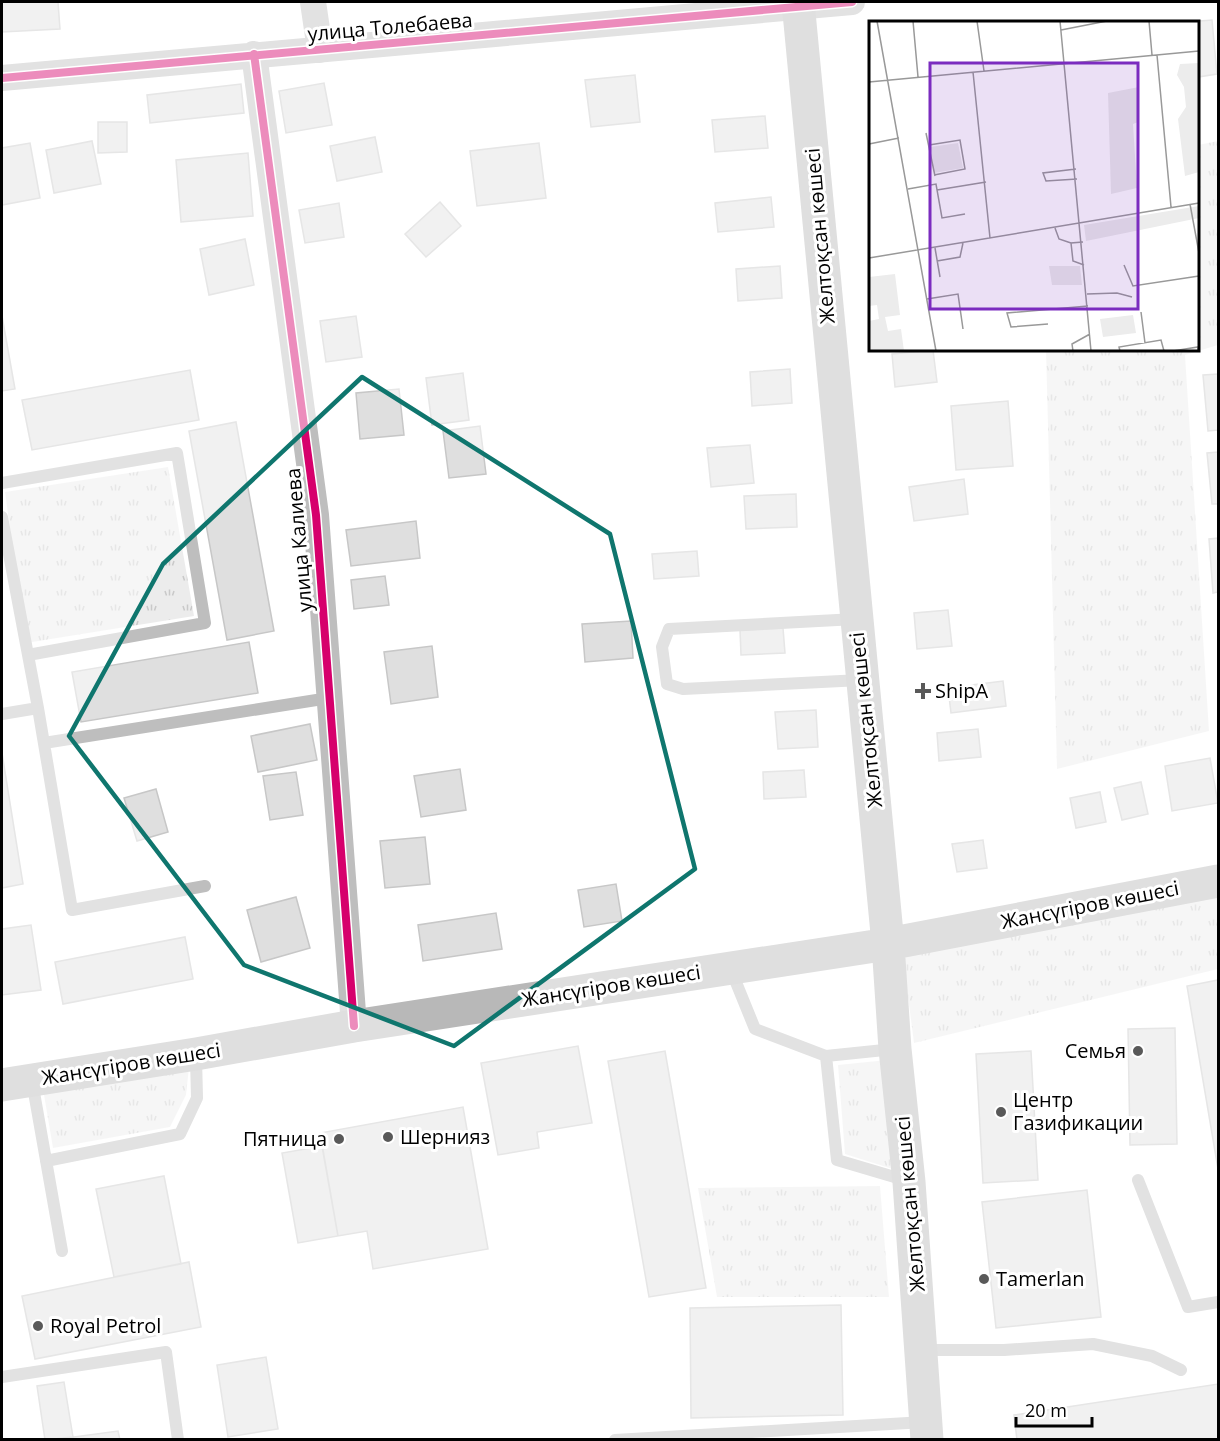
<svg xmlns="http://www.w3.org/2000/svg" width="1220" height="1441" font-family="'Open Sans',sans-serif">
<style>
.grass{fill:url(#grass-tufts)}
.building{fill:#dfdfdf;stroke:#c7c7c7;stroke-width:1.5}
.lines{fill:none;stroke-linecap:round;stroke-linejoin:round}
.lane{stroke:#bebebe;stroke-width:12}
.street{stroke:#bebebe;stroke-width:26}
.secondary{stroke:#b8b8b8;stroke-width:33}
.cycleway-casing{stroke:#fff;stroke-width:11}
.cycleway{stroke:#d6006c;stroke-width:8}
.marked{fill:none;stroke:#0f766e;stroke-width:4.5;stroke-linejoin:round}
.poi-dot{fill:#595959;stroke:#fff;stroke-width:2}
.labels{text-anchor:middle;stroke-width:6;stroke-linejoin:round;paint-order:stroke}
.street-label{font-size:20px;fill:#000;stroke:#fff}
.poi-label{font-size:20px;fill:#000;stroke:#fff;text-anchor:start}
.inset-road{fill:none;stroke:#999;stroke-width:1.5}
.view{fill:#7b2cbf;fill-opacity:0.15;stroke:#7b2cbf;stroke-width:3}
.inset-edge{fill:none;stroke:#000;stroke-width:3}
</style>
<defs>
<pattern id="grass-tufts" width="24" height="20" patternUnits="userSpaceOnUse" patternTransform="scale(1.5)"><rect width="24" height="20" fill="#ececec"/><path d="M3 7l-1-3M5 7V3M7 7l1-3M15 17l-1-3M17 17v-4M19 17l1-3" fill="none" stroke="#c9c9c9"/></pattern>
</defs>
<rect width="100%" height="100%" fill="#fff"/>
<path class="grass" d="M1218 141V345L1185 355 1209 731 1057 769 1046 350H1198V145Z
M168 467 194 616 26 643 5 492Z
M1218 897V969L914 1043 902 951Z
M887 1060 899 1171 845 1154 838 1065Z
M189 1067 186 1095 170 1127 53 1148 43 1089Z
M880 1186 889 1297H717L698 1188Z"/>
<path class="building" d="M2 2H58L60 29 2 32Z
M1212 20 1217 74 1198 77V22H1186Z
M635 75 640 122 591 127 585 80Z
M324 83 332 125 286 133 279 91Z
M241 84 244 113 150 123 147 95Z
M765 116 768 148 715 152 712 120Z
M98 122H127V152L98 153Z
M375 137 382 172 337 181 330 146Z
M92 141 101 184 54 193 46 150Z
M30 143 40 198 2 205V148Z
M539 143 546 198 477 206 470 151Z
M248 153 253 216 181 222 176 160Z
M771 197 774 227 718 232 715 203Z
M440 202 461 226 426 257 405 234Z
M339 203 344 237 305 243 299 210Z
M245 239 254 285 209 295 200 249Z
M780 266 782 298 738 301 736 269Z
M2 316 15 389 2 391Z
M356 316 362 357 326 362 320 321Z
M933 350 937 382 895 387 892 354Z
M790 369 792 403 752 406 750 372Z
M190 370 199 420 32 450 22 400Z
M463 373 469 420 432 425 426 378Z
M1218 374V430L1208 431 1203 375Z
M399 389 404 435 360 439 356 393Z
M1008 401 1013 466 956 470 951 406Z
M236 422 274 631 227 640 189 431Z
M480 426 486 474 449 478 443 431Z
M750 445 754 483 711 487 707 448Z
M1218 452V504H1212L1207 453Z
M964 479 968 514 914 521 909 487Z
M796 494 797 527 746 529 744 496Z
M416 521 420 558 351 566 346 530Z
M1218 538V592L1213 593 1209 539Z
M697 551 699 576 654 579 652 554Z
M385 576 389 605 354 609 351 580Z
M948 610 952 646 917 649 914 613Z
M631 621 633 658 585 662 582 624Z
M783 628 785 653 741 655 740 630Z
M249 642 258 693 81 722 72 672Z
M432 646 438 697 391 704 384 652Z
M1003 681 1006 706 951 713 948 688Z
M816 710 818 747 778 749 775 712Z
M310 724 317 760 258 772 251 736Z
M978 729 981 757 939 761 937 733Z
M2 753 23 884 2 888Z
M1210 758 1218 803 1172 811 1165 766Z
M460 769 466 810 421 817 414 776Z
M804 770 806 797 764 799 763 772Z
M296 772 303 815 270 820 263 776Z
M1141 782 1148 814 1122 820 1114 788Z
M156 789 168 832 137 841 124 798Z
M1100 792 1106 822 1076 828 1070 798Z
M425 837 430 884 385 888 380 841Z
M983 840 987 868 957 872 952 844Z
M616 884 622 921 584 927 578 890Z
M296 897 310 948 261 962 247 910Z
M496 913 502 949 423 961 418 925Z
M31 925 41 990 2 995V929Z
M185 937 193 979 63 1004 55 962Z
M1218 980V1169L1187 986Z
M1175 1028 1177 1144 1130 1145 1128 1029Z
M578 1046 592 1123 537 1132 539 1148 498 1155 481 1063Z
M665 1051 706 1288 649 1297 608 1061Z
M1031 1051 1038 1180 983 1183 976 1054Z
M463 1107 488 1249 373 1269 367 1231 338 1236 320 1133Z
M322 1146 338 1236 298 1243 282 1153Z
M164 1176 181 1264 114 1277 96 1189Z
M1087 1190 1101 1317 996 1328 982 1202Z
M189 1262 201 1327 35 1359 22 1296Z
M841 1305 843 1415 691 1418 690 1308Z
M266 1357 278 1429 228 1437 217 1365Z
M64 1382 73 1437 45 1440 37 1386Z
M1218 1384V1440H1017L1014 1415Z
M118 1431 120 1440H74L73 1437Z"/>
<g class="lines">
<path class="lane" d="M2 483 177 453 205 623 28 655
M2 517 38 708
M856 619 669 629 662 647 667 684 683 689 861 680
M2 714 38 708 72 910 205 886
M44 743 329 698
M731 970 755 1029 826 1056
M894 1049 826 1056 837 1160 908 1181
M32 1081 62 1251
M46 1161 180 1134 197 1098 196 1057
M1138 1180 1188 1307 1218 1302
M923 1350H1004L1093 1344 1152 1356 1181 1370
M2 1377 166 1352 178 1440
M615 1440 925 1422"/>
<path class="street" d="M313 2 320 50
M254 54 316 515 354 1026
M2 78 852 2"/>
<path class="secondary" d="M798 2 888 944 895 1049 909 1182 927 1440
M2 1085 196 1054 354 1026 888 944 1218 881"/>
<defs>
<path id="cycleway" d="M254 54 316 515 354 1026
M2 78 852 2"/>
</defs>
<use href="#cycleway" class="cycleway-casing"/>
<use href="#cycleway" class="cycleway"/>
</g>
<path d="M0 0H1220V1441H0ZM362 377 610 534 695 869 454 1046 244 965 69 736 163 564Z" fill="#fff" fill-opacity=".55" fill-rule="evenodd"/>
<path class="marked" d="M362 377 610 534 695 869 454 1046 244 965 69 736 163 564Z"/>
<g class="poi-dot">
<path d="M920 682h6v6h6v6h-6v6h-6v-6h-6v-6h6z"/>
<circle cx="1138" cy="1051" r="6"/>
<circle cx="1001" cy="1112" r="6"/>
<circle cx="388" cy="1137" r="6"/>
<circle cx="339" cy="1139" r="6"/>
<circle cx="984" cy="1279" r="6"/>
<circle cx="38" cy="1326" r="6"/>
</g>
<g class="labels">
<g class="street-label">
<text transform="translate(390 27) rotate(-5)" y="7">улица Толебаева</text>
<text transform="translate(820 236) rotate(-95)" y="7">Желтоқсан көшесі</text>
<text transform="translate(299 540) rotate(-95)" y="7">улица Калиева</text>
<text transform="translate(866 720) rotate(-96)" y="7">Желтоқсан көшесі</text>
<text transform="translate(1090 905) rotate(-11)" y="7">Жансүгіров көшесі</text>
<text transform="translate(611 986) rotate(-9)" y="7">Жансүгіров көшесі</text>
<text transform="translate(131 1064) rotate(-9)" y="7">Жансүгіров көшесі</text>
<text transform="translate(910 1204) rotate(-95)" y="7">Желтоқсан көшесі</text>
</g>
<g class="poi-label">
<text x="935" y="698">ShipA</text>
<text x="1126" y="1058" text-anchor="end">Семья</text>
<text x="1013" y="1107">Центр<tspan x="1013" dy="23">Газификации</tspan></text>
<text x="400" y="1144">Шернияз</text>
<text x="327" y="1146" text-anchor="end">Пятница</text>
<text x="996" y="1286">Tamerlan</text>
<text x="50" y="1333">Royal Petrol</text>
</g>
</g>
<g transform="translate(869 21)">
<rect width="330" height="330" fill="#fff"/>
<path d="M330 42V151L316 155 309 98 317 86 315 66 308 54 311 43ZM270 66 269 101 264 103 268 167 242 173 239 72ZM89 122 94 147 65 152 61 126ZM330 185V197L217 220 215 204ZM180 245H211L213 264H183ZM26 253 31 294 16 296 19 310 32 308 35 330H0V300L10 298 8 284 0 285V256Z" fill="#ececec"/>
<path d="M264 294 267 312 234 316 231 298Z" fill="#ececec"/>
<path class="inset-road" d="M8 0 67 330M44 0 49 56M108 0 115 50M191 0 222 330M280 0 283 34M192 9 238 0M288 34 302 186M104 51 121 217M0 61 330 30M57 112 66 155M0 123 30 117M60 124 91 119 96 148 65 154M207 148 174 152 177 160 208 158M39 168 67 163 73 197 96 193M68 169 117 161M321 183 330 232M186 207 190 218 202 222M214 221 202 222 204 240 215 244M66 227 71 256M0 237 330 182M68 240 91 236 94 222M255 244 264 265 330 255M218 273 248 272 263 276M58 278 89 273 94 308M272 291 276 322M179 303 142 306 138 292 219 285M204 330 203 323 221 313M251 330 250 326 292 319 295 330M304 330 329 326V330"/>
<path class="view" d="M61 42H269V288H61Z"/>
<rect width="330" height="330" class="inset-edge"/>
</g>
<rect width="1220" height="1441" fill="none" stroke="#000000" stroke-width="6"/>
<path d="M1016 1417v9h76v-9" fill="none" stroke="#000000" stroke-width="3"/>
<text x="1025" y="1417" font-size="18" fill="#000000" stroke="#ffffff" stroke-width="4.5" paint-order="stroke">20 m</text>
</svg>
